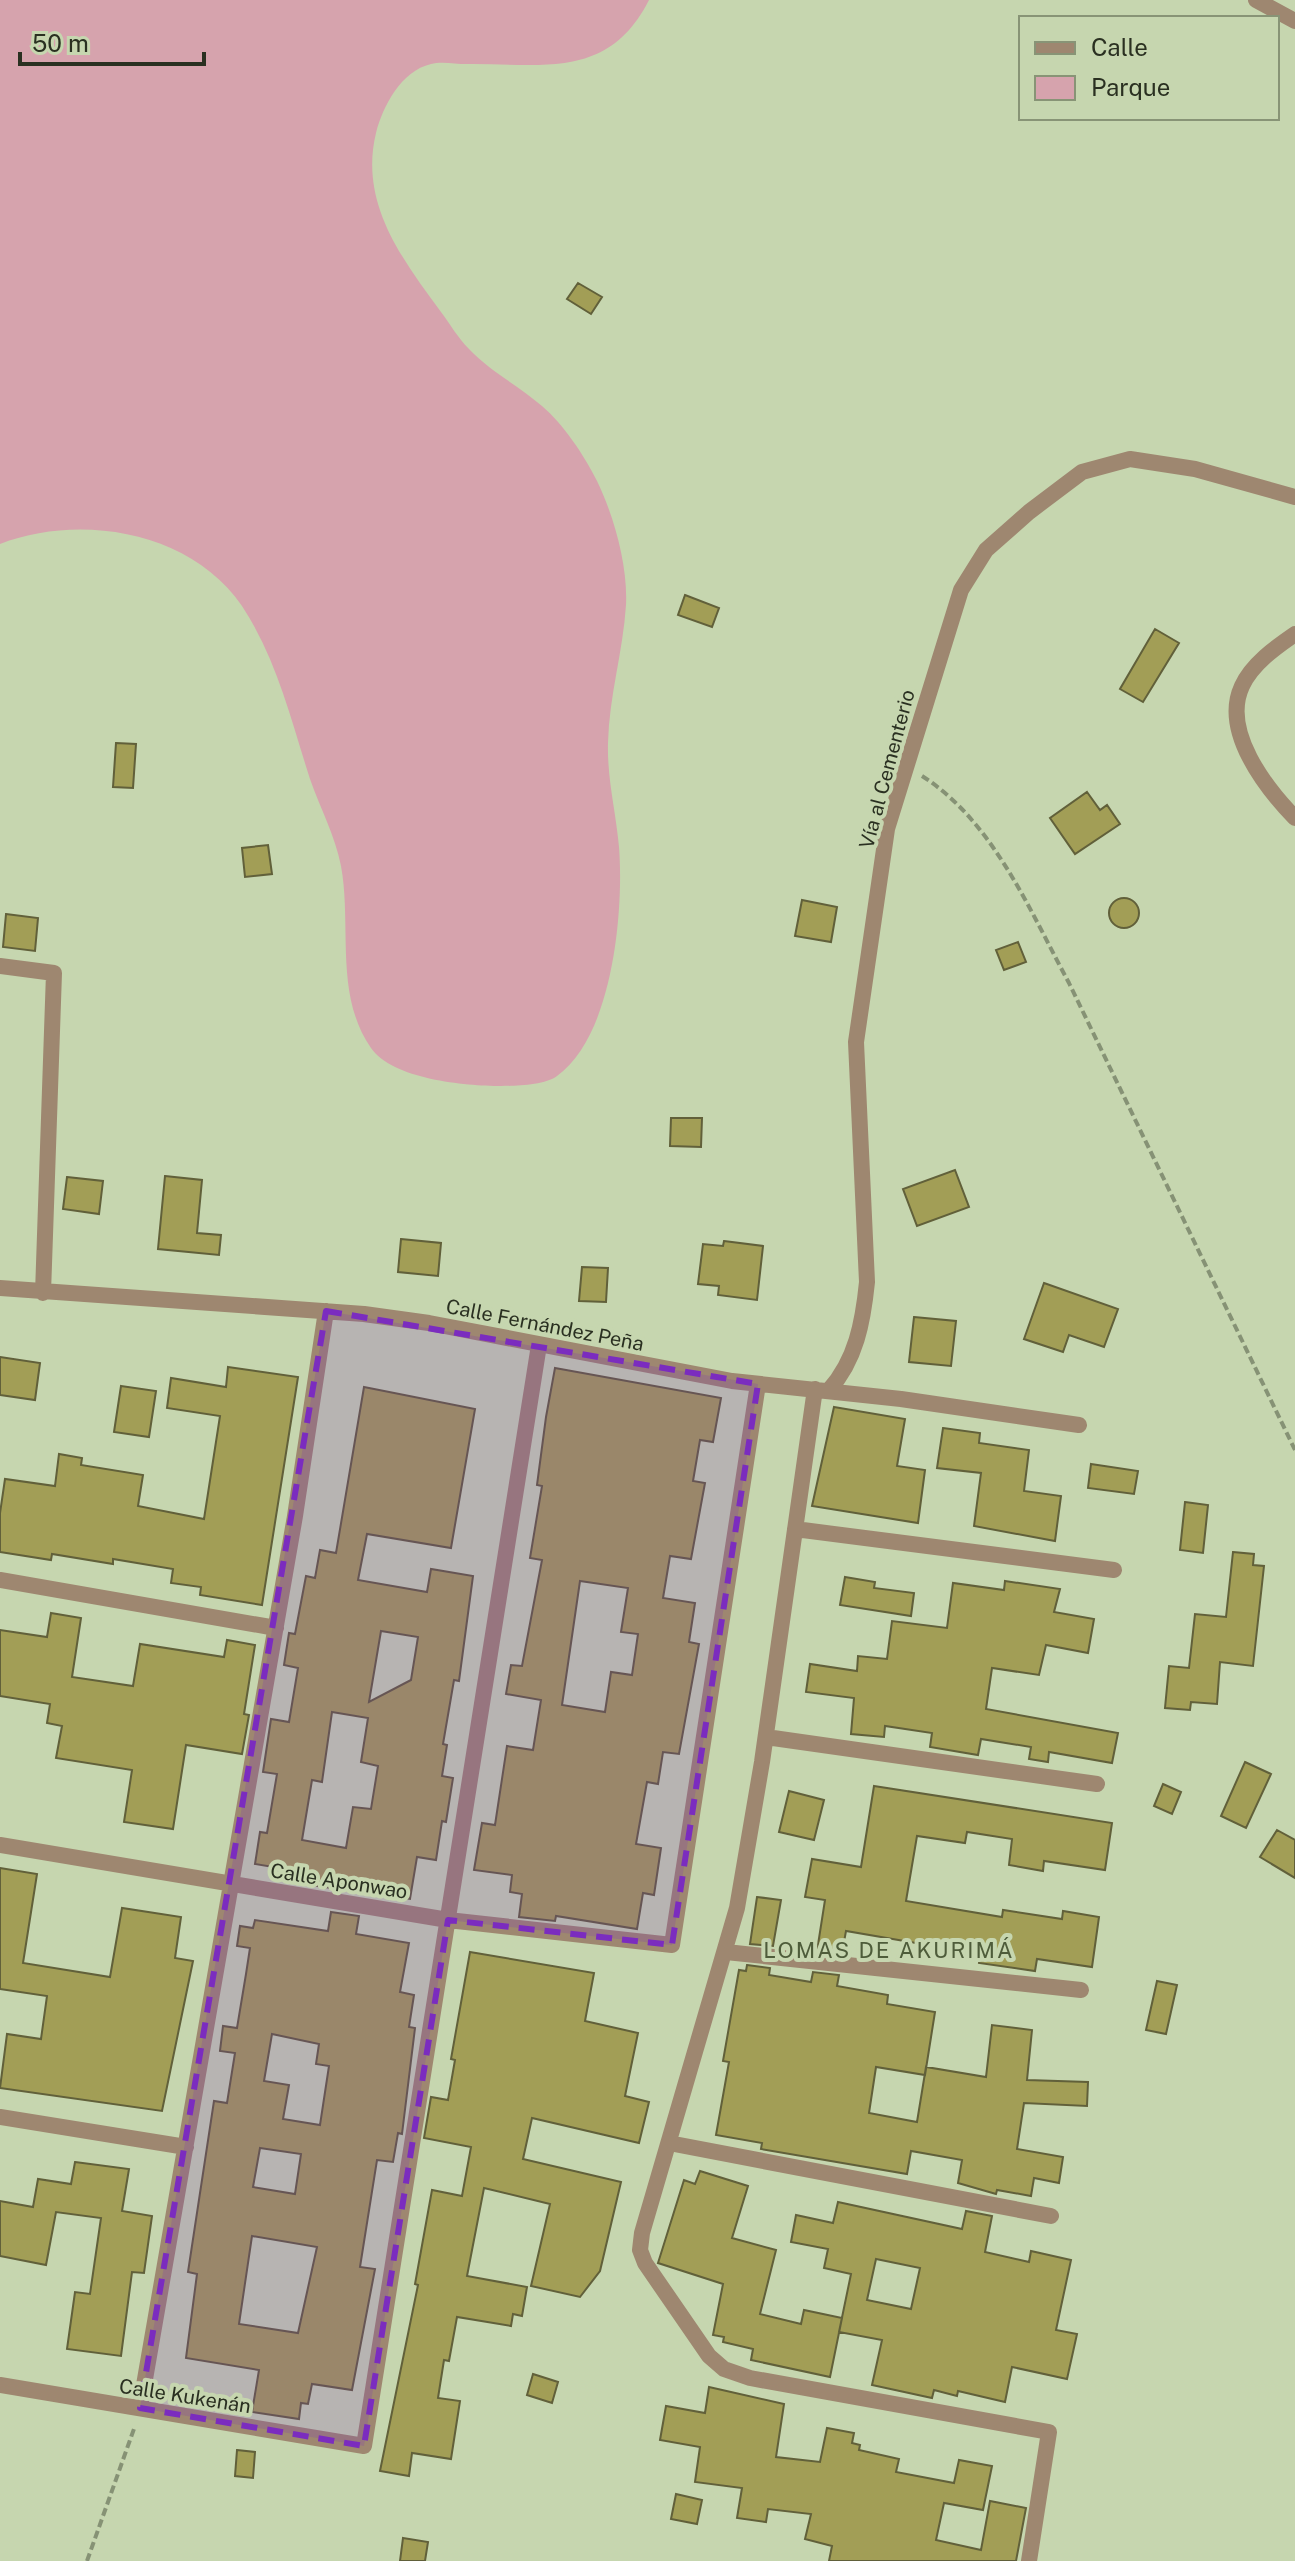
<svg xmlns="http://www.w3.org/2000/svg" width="1295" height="2561" font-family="'Public Sans',sans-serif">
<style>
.green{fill:#d6a3ad}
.building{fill:#a29e56;stroke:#61603a;stroke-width:2;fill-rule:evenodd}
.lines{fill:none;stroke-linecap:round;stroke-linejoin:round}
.path{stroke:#869275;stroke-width:4;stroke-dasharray:8 4;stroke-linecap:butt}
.street{stroke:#9e8770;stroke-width:16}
.marked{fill:#7b2cbf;fill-opacity:0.2;stroke:#7b2cbf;stroke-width:6;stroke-dasharray:16 10;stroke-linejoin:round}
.labels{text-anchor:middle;stroke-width:8;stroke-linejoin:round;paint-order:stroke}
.street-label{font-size:20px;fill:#2a3021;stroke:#c6d6af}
.neighbourhood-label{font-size:22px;letter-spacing:2px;fill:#4e5c3a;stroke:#c6d6af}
</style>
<rect width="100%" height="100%" fill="#c6d6af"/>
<path class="green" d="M0 0H649C608 81 541 63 466 64 456 64 441 61 431 64 401 71 383 106 376 133 359 203 402 259 441 312 450 324 458 338 469 349 491 372 519 386 542 406 564 425 584 455 597 481 614 516 628 566 626 605 623 652 609 696 608 743 607 779 616 812 619 847 624 911 613 1036 557 1076 545 1085 516 1086 501 1086 465 1086 392 1079 371 1048 334 995 352 925 341 866 335 835 320 808 310 779 291 720 277 659 242 606 191 531 80 513 0 544Z"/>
<path class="building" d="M578 283 602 297 591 314 567 299Z
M685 595 719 608 712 627 678 615Z
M1155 629 1179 643 1143 702 1120 689Z
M116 743 136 744 133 788 113 787Z
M1087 792 1100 810 1107 805 1120 824 1075 854 1050 818Z
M268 845 272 874 245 877 242 848Z
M1109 913a15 15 0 1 1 30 0a15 15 0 1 1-30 0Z
M802 900 837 907 831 942 795 936Z
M6 914 38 918 35 951 3 947Z
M1018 942 1026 962 1004 970 996 950Z
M671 1118H702L701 1147 670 1146Z
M955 1170 969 1207 917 1226 903 1189Z
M165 1176 202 1180 197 1233 221 1235 219 1255 158 1249Z
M67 1177 103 1181 99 1214 63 1209Z
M401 1239 441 1243 438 1276 398 1272Z
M724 1241 763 1246 757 1300 718 1295 719 1286 698 1284 703 1244 723 1246Z
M582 1267 608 1268 606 1302 579 1301Z
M1044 1283 1118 1309 1104 1347 1069 1335 1063 1352 1024 1339Z
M914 1317 956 1321 951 1366 909 1362Z
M0 1357 40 1363 35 1400 0 1395Z
M228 1367 298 1377 262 1605 200 1595 201 1587 171 1583 173 1569 113 1559V1564L52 1554 51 1560 0 1552V1513L5 1479 55 1486 59 1454 82 1458 81 1465 143 1475 138 1506 204 1519 220 1416 167 1408 171 1378 226 1387Z
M555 1368 721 1398 713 1442 700 1440 693 1481 705 1483 691 1559 670 1556 663 1598 695 1603 689 1642 699 1644 679 1754 663 1752 658 1784 647 1782 636 1844 661 1848 654 1895 643 1893 637 1929 556 1916 555 1921 519 1917 522 1894 510 1892 512 1875 474 1870 482 1823 495 1825 507 1746 533 1750 541 1700 506 1694 511 1665 522 1666 542 1560 530 1558 542 1486 537 1485 546 1417ZM580 1581 628 1588 621 1632 638 1634 632 1675 611 1672 605 1712 562 1705Z
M121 1386 156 1391 149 1437 114 1432Z
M364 1387 475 1409 451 1548 367 1534 358 1580 427 1592 431 1569 473 1576 459 1681 454 1680 443 1744 447 1745 442 1776 453 1778 446 1822 442 1821 436 1860 417 1857 410 1899 295 1883 297 1871 255 1864 260 1832 267 1833 277 1774 263 1772 271 1719 289 1722 298 1668 284 1665 289 1633 295 1634 306 1576 315 1578 320 1550 336 1553ZM381 1631 418 1637 411 1680 369 1702ZM332 1712 368 1718 361 1762 378 1766 371 1809 353 1807 346 1848 302 1840 312 1780 322 1782Z
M834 1407 905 1419 897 1466 925 1470 918 1523 812 1506Z
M943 1428 980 1433 979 1443 1029 1450 1024 1491 1061 1496 1055 1541 974 1526 981 1473 937 1468Z
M1091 1464 1138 1471 1134 1494 1088 1488Z
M1185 1502 1208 1505 1203 1553 1180 1550Z
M1233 1552 1254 1554 1253 1565 1264 1566 1253 1666 1220 1662 1217 1704 1191 1702 1190 1710 1165 1708 1169 1666 1189 1668 1195 1614 1226 1617Z
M845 1577 875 1582 874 1588 914 1593 911 1616 840 1605Z
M1005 1581 1060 1589 1054 1612 1094 1619 1088 1653 1046 1645 1039 1675 992 1668 986 1709 1118 1733 1112 1763 1049 1752 1048 1762 1029 1759 1031 1747 981 1739 978 1755 930 1747 932 1733 885 1726 884 1737 851 1734 854 1698 806 1692 810 1664 857 1671 858 1656 887 1659 892 1621 947 1628 953 1583 1004 1590Z
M51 1613 81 1618 72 1677 133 1686 140 1644 224 1657 227 1640 255 1645 244 1714 249 1715 242 1754 186 1745 173 1829 124 1822 132 1770 56 1758 62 1726 47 1723 50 1704 0 1696V1630L47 1637Z
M1245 1762 1271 1774 1246 1828 1221 1816Z
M1163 1784 1181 1792 1172 1814 1154 1806Z
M874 1786 1112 1823 1105 1870 1044 1861 1043 1871 1009 1865 1012 1839 967 1832 965 1843 917 1836 906 1901 1002 1917 1003 1910 1062 1919 1063 1911 1099 1917 1092 1967 1037 1959 1035 1971 979 1963 980 1954 846 1931 842 1953 817 1951 825 1900 805 1897 812 1859 861 1867Z
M789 1791 824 1800 814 1840 779 1832Z
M1277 1830 1295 1840V1878L1260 1857Z
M0 1868 37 1874 23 1963 110 1977 122 1908 181 1917 175 1958 193 1961 162 2111 0 2088 7 2034 41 2039 47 1996 0 1989Z
M757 1897 781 1900 773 1946 750 1944Z
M331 1912 359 1916 356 1934 409 1943 400 1992 414 1995 409 2027 415 2028 402 2134 398 2133 393 2162 377 2160 360 2267 375 2269 352 2390 312 2384 308 2404 301 2403 299 2419 252 2412 259 2370 186 2358 197 2274 188 2272 214 2101 227 2103 235 2053 220 2051 223 2026 237 2028 246 1974 250 1948 237 1946 240 1926 253 1928 255 1920 328 1931ZM272 2034 319 2044 316 2064 329 2066 320 2125 283 2119 289 2085 264 2081ZM260 2148 301 2154 295 2194 253 2187ZM252 2236 317 2247 298 2333 239 2324Z
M470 1952 594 1973 585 2021 638 2033 625 2096 649 2102 639 2143 532 2118 523 2159 621 2182 600 2271 580 2297 531 2286 550 2204 484 2188 467 2276 527 2287 522 2316 513 2314 511 2326 457 2317 449 2361 444 2360 438 2398 460 2401 451 2459 412 2453 409 2476 380 2471 418 2285 415 2284 432 2190 462 2196 471 2147 424 2138 431 2097 448 2100 455 2060 451 2059Z
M747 1965 770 1968 769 1975 811 1982 813 1972 839 1975 837 1986 888 1995 887 2004 935 2012 925 2075 876 2067 869 2113 917 2122 926 2067 986 2077 992 2025 1032 2030 1027 2080 1088 2082 1087 2106 1024 2103 1017 2149 1063 2157 1059 2183 1034 2178 1031 2196 997 2190 996 2194 958 2183 962 2160 911 2151 907 2174 761 2149 762 2143 716 2135 729 2062 723 2061 739 1970 746 1971Z
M1157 1981 1177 1985 1166 2034 1146 2030Z
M75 2162 129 2169 122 2211 152 2216 144 2273 132 2272 121 2356 67 2349 75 2292 90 2294 101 2218 56 2212 46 2265 0 2256V2201L33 2207 38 2179 71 2184Z
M700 2171 748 2186 732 2238 776 2250 760 2314 801 2324 804 2310 842 2318 830 2377 751 2360 753 2349 723 2342 724 2337 713 2335 723 2284 658 2263 684 2180 695 2184Z
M838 2202 962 2229 966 2211 992 2216 985 2252 1029 2262 1031 2251 1071 2260 1056 2330 1077 2334 1067 2379 1012 2367 1005 2402 958 2391 957 2396 934 2390 932 2398 872 2385 882 2340 839 2332 851 2274 824 2268 828 2249 791 2242 796 2215 833 2223ZM876 2259 920 2268 911 2309 867 2300Z
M533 2374 558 2382 552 2403 527 2395Z
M709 2387 784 2404 776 2457 820 2462 827 2428 854 2433 852 2443 860 2445 859 2450 899 2459 896 2472 954 2483 959 2460 992 2466 983 2510 944 2503 936 2540 981 2550 990 2501 1026 2508 1016 2561H829L832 2546 805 2539 811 2514 768 2509 766 2522 737 2518 742 2488 695 2482 700 2447 660 2440 666 2406 705 2413Z
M237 2450 255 2452 253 2478 235 2476Z
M676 2494 702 2500 697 2524 671 2519Z
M403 2538 428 2542 425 2561H400Z"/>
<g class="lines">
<path class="path" d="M922 776C993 821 1030 911 1069 983L1295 1450
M87 2561 135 2426"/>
<path class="street" d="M1256 0 1295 21
M1295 634C1276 647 1252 664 1242 686 1221 731 1266 788 1295 818
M0 966 54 973 43 1293
M0 1288 364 1314 429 1323 732 1381 901 1399 1079 1425
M815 1389 762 1762 737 1908 642 2233 640 2250 645 2263 709 2356 724 2369 750 2378 1049 2432 1029 2561
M829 1390C856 1360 863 1322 867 1282L856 1042 887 829 961 590 986 550 1029 512 1082 472 1130 459 1195 469 1295 497
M795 1529 1114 1570
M0 1580 276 1628
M766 1737 1097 1784
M0 1845 448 1920 672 1945 758 1384
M726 1952 1081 1990
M0 2117 186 2147
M669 2143 1051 2216
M0 2385 364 2446 539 1345
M140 2408 295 1516 326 1311"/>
</g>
<path class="marked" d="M326 1311 758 1384 672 1945 448 1920 364 2446 140 2408Z"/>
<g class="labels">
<g class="street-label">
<text transform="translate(887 769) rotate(-75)" y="7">Vía al Cementerio</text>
<text transform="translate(545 1325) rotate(11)" y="7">Calle Fernández Peña</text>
<text transform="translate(339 1881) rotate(9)" y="7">Calle Aponwao</text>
<text transform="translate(185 2396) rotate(9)" y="7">Calle Kukenán</text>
</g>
<g class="neighbourhood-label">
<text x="889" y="1958">LOMAS DE AKURIMÁ</text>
</g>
</g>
<rect x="1019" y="16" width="260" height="104" fill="#c6d6af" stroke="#889476" stroke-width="2"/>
<rect x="1035" y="42" width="40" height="12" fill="#9e8770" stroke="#889476" stroke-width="2"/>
<text x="1091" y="56" font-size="24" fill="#2a3021">Calle</text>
<rect x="1035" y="76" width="40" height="24" fill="#d6a3ad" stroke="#889476" stroke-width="2"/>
<text x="1091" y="96" font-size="24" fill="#2a3021">Parque</text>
<path d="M20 52v12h184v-12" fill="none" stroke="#2a3021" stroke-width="4"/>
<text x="32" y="52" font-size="24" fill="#2a3021" stroke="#c6d6af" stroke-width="6" paint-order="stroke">50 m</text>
</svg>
